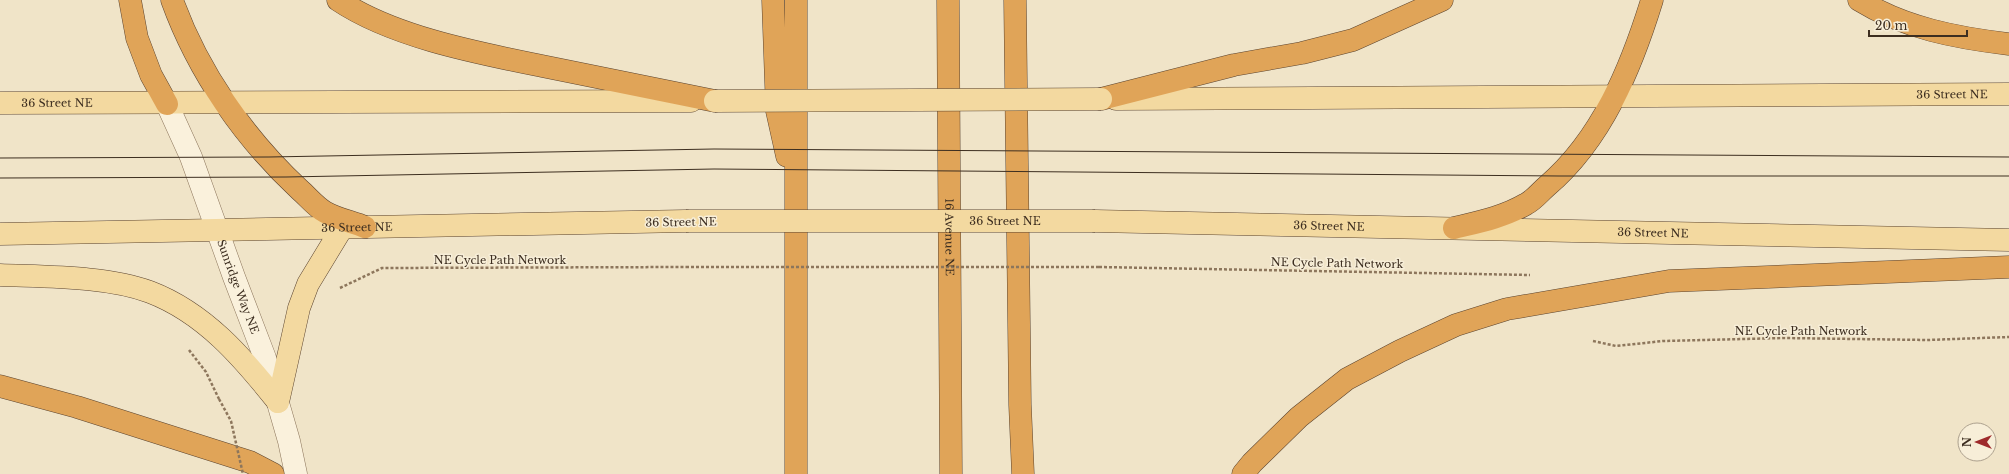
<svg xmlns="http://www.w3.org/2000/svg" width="2009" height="474" font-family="'Libre Baskerville',serif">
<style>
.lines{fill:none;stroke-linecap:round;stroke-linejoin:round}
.minor-casing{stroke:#8d765c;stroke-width:23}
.major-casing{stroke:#5b4430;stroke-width:23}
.highway-casing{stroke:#5b4430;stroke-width:23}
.path{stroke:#8d765c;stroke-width:2.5;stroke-dasharray:3 2;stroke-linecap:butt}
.minor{stroke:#faf1dc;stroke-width:22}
.major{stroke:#f3d9a0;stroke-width:22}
.highway{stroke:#e0a458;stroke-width:22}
.tram{stroke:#3d2e20;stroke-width:1}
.major-bridge-casing{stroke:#5b4430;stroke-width:23;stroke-linecap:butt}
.path-bridge{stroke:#8d765c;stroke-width:2.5;stroke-dasharray:3 2;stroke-linecap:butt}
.major-bridge{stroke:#f3d9a0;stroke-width:22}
.labels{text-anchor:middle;stroke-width:3;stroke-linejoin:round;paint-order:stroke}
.street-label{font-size:11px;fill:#3d2e20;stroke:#f7eed8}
</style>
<rect width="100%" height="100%" fill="#f0e4c8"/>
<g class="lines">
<defs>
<g id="minor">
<path id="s1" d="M167 104 191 157 234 277 265 358 289 441 296 474"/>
</g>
<g id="major">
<path id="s2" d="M1116 99 2009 94"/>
<path id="s3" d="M0 103 691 101"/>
<path id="s4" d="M1095 221 2009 240"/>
<path id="s5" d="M0 234 686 221"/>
<path d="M0 275C46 277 107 276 150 292 205 313 243 358 278 402"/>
<path d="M278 402 299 308 308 284 342 228"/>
</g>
<g id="highway">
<path d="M130 0 137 38 151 75 167 104"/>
<path d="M172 0C198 72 244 138 300 190 308 197 316 207 325 212 337 219 353 222 365 227"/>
<path d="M338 0C393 37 478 53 542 66 600 78 657 89 715 101"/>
<path d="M773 0 777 111 787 156"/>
<path id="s6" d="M948 0 951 474"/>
<path d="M1015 0 1020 405 1023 474"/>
<path d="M1859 0C1904 28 1957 38 2009 44"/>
<path d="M1101 99 1234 65 1302 53 1353 40 1442 0"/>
<path d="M1454 228C1479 222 1504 217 1526 204 1534 200 1540 192 1547 186 1602 139 1631 68 1652 0"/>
<path d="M0 386 77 407 250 462 273 474"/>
<path d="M796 474V0"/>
<path d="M1243 474 1252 463 1299 417 1347 379 1400 351 1456 325 1507 309 1669 281 2009 267"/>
</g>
</defs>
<use href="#minor" class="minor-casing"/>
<use href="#major" class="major-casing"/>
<use href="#highway" class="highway-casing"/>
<path class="path" d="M1099 267 1530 275
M340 288 382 268 686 267
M1593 341 1616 346 1663 341 1784 338 1927 340 2009 337
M189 350 206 372 219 399"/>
<use href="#minor" class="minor"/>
<use href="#major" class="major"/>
<use href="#highway" class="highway"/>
<path class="tram" d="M0 158 269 157 714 149 2009 157
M0 178 286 177 714 169 1559 176H2009"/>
<defs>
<g id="major-bridge">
<path d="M715 101 1101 99"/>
<path id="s7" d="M686 221H1095"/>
</g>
</defs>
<use href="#major-bridge" class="major-bridge-casing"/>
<path class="path-bridge" d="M686 267H1099
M219 399 231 421 243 474"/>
<use href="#major-bridge" class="major-bridge"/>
</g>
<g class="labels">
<g class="street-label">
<text dy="4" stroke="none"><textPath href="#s2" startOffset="836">36 Street NE</textPath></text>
<text dy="4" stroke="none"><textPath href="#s3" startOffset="57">36 Street NE</textPath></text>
<text dy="4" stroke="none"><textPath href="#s7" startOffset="319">36 Street NE</textPath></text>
<text transform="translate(681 222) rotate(-1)" y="4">36 Street NE</text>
<text dy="4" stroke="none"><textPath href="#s4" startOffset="234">36 Street NE</textPath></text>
<text dy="4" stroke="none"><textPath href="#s5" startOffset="357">36 Street NE</textPath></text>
<text dy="4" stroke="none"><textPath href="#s4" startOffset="558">36 Street NE</textPath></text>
<text dy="4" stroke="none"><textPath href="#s6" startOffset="237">16 Avenue NE</textPath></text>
<text x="500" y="264">NE Cycle Path Network</text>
<text transform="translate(1337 263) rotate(1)" y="4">NE Cycle Path Network</text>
<text dy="4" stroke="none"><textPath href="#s1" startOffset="196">Sunridge Way NE</textPath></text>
<text x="1801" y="335">NE Cycle Path Network</text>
</g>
</g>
<g transform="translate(1977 442) rotate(270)"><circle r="19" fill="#f7eed8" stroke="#ada18e"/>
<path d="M0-3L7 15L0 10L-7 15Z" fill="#9e2a2b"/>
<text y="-6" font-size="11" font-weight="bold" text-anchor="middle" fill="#3d2e20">N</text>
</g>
<path d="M1869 30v6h98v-6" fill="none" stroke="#3d2e20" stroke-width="2"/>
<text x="1875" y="30" font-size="12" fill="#3d2e20" stroke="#f7eed8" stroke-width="3" paint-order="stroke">20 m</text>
</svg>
